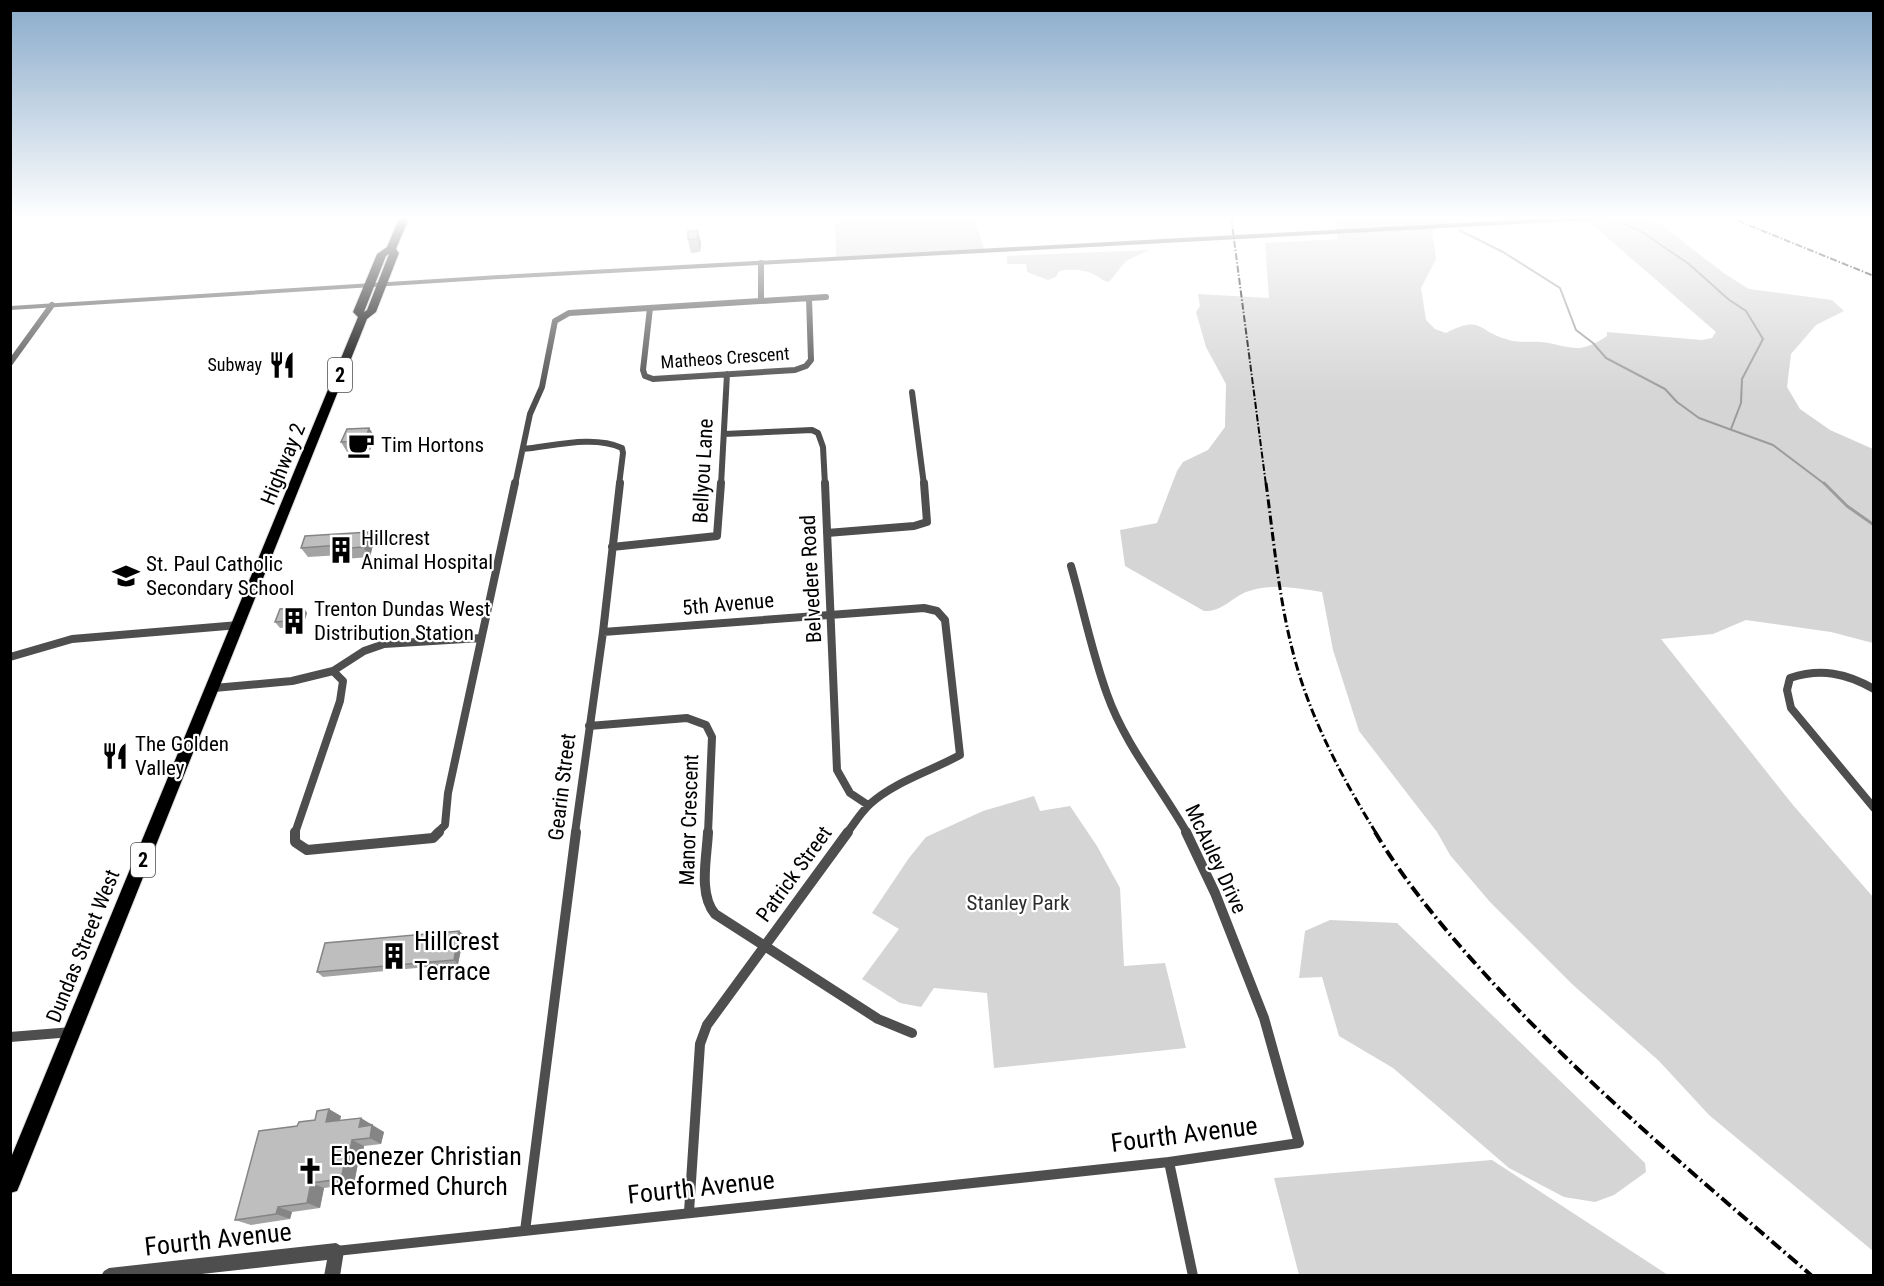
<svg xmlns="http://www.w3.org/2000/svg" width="1884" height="1286" font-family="'Roboto Condensed',sans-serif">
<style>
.green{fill:#d5d5d5}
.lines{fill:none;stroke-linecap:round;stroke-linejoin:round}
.stream-far1{stroke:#9c9c9c;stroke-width:2}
.stream{stroke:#9c9c9c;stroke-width:3}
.primary-casing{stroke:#dbdbdb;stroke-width:2}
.minor-far2{stroke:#4e4e4e;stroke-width:6}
.minor-far1{stroke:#4e4e4e;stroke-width:8}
.minor{stroke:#4e4e4e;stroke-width:10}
.tertiary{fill:#4e4e4e;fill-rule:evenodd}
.primary{fill:#000;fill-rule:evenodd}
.rail-far2{stroke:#000;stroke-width:2;stroke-dasharray:7 2 1.5 2;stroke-linecap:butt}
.rail-far1{stroke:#000;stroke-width:3;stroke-dasharray:9 3 1.5 3;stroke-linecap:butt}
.rail{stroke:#000;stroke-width:4;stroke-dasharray:12 4 2 4;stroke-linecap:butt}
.wall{fill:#a3a3a3}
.shaded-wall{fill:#858585}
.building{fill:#bebebe;stroke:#858585;stroke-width:1.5}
.labels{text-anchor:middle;stroke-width:4.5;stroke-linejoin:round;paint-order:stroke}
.far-street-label{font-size:18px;fill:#000;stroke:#fff}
.far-poi-label{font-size:18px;fill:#000;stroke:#fff;text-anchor:end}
.shield{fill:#fff;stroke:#4c4c4c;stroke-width:1.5}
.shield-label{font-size:20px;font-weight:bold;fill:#000}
.poi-label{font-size:21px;fill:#000;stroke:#fff;text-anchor:start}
.street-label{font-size:21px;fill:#000;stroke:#fff}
.park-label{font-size:21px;fill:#2c2c2c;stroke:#fff}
.near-poi-label{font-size:26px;fill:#000;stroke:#fff;text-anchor:start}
.near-street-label{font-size:26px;fill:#000;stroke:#fff}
</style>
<rect width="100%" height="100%" fill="#fff"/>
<path class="green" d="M835 216H974L984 249 836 257Z
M1334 216H1448L1450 222 1432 231 1436 259 1421 288 1426 320 1435 329 1446 333C1483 314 1477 332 1509 340 1519 343 1531 341 1541 342 1553 343 1566 348 1578 348 1587 348 1600 341 1607 336V332L1702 340 1712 338 1716 332 1593 225 1570 219 1568 216H1650L1725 274 1749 289 1832 300 1844 311 1816 325 1791 354 1787 387 1800 409 1830 430 1873 449V643L1831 632 1746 620 1713 634 1661 639 1793 805 1873 897V1251L1709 1115 1659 1061 1573 985 1490 902 1450 855 1437 832 1359 731 1333 650 1322 592C1299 588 1270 583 1246 592 1231 598 1222 612 1204 611L1125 566 1120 530 1157 523 1177 471 1183 462 1208 450 1225 427 1226 384 1206 347 1196 312 1200 306 1198 294 1269 298 1265 243 1338 239Z
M1149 250 1126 261 1109 282C1103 281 1101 278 1095 275 1085 269 1070 269 1059 271L1056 277 1048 280 1027 272 1026 264H1007V256Z
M1034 796 1040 811 1070 806 1097 846 1120 888 1124 966 1165 963 1186 1048 994 1068 987 993 934 988 921 1007 900 1003 862 979 899 929 872 913 909 858 926 837 983 811Z
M1330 920 1397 923 1645 1163 1646 1172 1614 1195 1595 1202 1564 1197 1509 1168 1393 1068 1339 1036 1322 977 1299 978 1305 931Z
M1492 1160 1668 1275H1299L1274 1178Z"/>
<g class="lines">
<path class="stream-far1" d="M1418 216 1429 220
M1610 218 1639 230 1689 264 1728 299 1746 311 1763 339 1742 379 1741 403 1731 429
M1459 230 1503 252 1560 288 1576 330 1593 343 1606 358 1665 389 1677 402 1699 418 1773 445 1826 485"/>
<path class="stream" d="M1824 483 1847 506 1874 525"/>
<defs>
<path id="primary" d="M400 216H410L396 249 399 253 376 312 367 319 20 1184 17 1191 10 1193V1160L358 317 353 312 377 254 387 247ZM389 254 367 310 364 312 386 256Z"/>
</defs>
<use href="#primary" class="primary-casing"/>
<path class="minor-far2" d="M761 263V301
M650 308 643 370 645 376 653 379 795 370 806 366 811 360 809 298
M10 363 52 305
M912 392 924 485
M724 434 812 430 818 433 823 447 825 485
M523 449C554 446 593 435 622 448L623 453 619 485
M515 485 530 414 542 387 555 321 569 313 826 297
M721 485 727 374"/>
<path class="minor-far1" d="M825 483 837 770 850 793 868 805
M827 533 914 526 927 522 924 483
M612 547 717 536 721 483
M1071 566C1083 608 1092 653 1107 694 1125 745 1161 787 1187 833
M603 632 924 608 937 611 945 620 960 755C931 771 894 782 870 804 861 812 854 824 847 833
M10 657 72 639 239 625
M214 688 292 681 333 671 364 651 384 644 481 638
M1874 689C1846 673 1821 668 1790 678L1787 690 1791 708 1874 808
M589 726 687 718 706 725 712 737 708 833
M295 833 340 701 343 681 333 671
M437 833 445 825 448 793 515 483
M575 833 603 632 620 483"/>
<path class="minor" d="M295 832V842L307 850 433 838 439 832
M708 832C707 857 698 894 715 914L878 1019 912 1033
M10 1037 72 1032
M1169 1162 1193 1276
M689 1212 700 1044 707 1025 848 832
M525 1231 576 832
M336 1251 1169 1162 1299 1143 1264 1018 1215 893 1186 832"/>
<path class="tertiary" d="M1586 216H1630L1626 218 499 279 10 310V306L499 275Z
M336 1243 341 1246 344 1251 340 1276H324L327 1260 184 1276H101L104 1271 109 1268Z"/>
<use href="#primary" class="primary"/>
<path class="rail-far2" d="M1231 216 1266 485
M1726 216 1874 276"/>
<path class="rail-far1" d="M1266 483C1274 542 1279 602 1295 660 1312 722 1343 779 1376 833"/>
<path class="rail" d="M1375 832C1405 882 1443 928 1483 972 1583 1083 1699 1178 1812 1276"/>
</g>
<path class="wall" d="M698 231 701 243 700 252 691 253 688 240Z
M369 428 375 437 370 450 347 452 341 442Z
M374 541 370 557 344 559 341 555 308 557 301 548Z
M303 607 307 613 303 626 280 628 275 622Z
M459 931 464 935 458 964 323 977 317 972Z
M341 1116 340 1120 373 1124 372 1126 384 1132 381 1144 364 1146 362 1158H359L354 1184 324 1188 320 1208 292 1212 290 1219 251 1225 235 1220 297 1126Z"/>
<path class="shaded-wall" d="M698 231 701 243 700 252 697 239Z
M369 428 375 437 370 450 365 441Z
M369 532 374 541 370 557 363 547Z
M303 607 307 613 303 626 298 620Z
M459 931 464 935 458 964 454 960Z
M329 1109 341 1116 338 1129 326 1122Z
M361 1118 384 1132 381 1144 370 1138 359 1127Z
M352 1140 364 1146 362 1158 350 1151Z
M347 1152 359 1158 354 1184 341 1179Z
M311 1183 324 1188 320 1208 307 1203Z
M278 1207 292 1212 290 1219 276 1214Z"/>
<path class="building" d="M688 231H698L697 239 688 240Z
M369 428 365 441 341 442 347 429Z
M369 532 363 547 338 549 339 545 301 548 305 536Z
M303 607 298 620 275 622 280 609Z
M459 931 454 960 317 972 325 943Z
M329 1109 326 1122 361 1118 359 1127 372 1125 370 1138 352 1140 350 1151 347 1152 341 1179 311 1183 307 1203 278 1207 276 1214 235 1220 259 1131 297 1126 299 1122 315 1120 317 1111Z"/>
<linearGradient id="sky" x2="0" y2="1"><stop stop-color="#89aaca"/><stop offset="0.55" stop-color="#fff"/><stop offset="1" stop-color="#fff" stop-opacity="0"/></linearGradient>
<rect width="1884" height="396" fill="url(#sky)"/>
<defs>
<symbol id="restaurant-bare" viewBox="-9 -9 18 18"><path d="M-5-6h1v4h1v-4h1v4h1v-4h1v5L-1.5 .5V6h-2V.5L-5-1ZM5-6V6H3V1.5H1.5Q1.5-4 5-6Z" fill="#000" stroke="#fff" stroke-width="2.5" paint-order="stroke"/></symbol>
<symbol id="cafe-bare" viewBox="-9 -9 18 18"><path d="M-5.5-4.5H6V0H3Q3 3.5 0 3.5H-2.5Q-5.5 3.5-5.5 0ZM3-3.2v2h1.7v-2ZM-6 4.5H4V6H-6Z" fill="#000" stroke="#fff" stroke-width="2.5" paint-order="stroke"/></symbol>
<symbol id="building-bare" viewBox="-9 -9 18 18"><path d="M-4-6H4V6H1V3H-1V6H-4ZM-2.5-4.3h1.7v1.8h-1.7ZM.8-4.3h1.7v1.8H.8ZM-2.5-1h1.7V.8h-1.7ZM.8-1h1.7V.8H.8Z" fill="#000" stroke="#fff" stroke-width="2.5" paint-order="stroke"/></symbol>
<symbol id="school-bare" viewBox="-9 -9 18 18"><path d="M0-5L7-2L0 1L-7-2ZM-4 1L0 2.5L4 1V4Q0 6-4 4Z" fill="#000" stroke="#fff" stroke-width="2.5" paint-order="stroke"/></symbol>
<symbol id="church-bare" viewBox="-9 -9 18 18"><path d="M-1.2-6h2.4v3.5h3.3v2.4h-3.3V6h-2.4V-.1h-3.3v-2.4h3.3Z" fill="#000" stroke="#fff" stroke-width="2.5" paint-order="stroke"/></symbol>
</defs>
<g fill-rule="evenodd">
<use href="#restaurant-bare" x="263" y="346" width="38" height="38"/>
<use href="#cafe-bare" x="342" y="426" width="38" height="38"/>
<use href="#building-bare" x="322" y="531" width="38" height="38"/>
<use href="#school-bare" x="107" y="557" width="38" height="38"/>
<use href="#building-bare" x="275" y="602" width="38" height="38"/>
<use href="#restaurant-bare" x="96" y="737" width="38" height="38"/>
<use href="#building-bare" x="375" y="937" width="38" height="38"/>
<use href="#church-bare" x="291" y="1152" width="38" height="38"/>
</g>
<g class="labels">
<g class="far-street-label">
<text transform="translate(725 358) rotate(-4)" y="6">Matheos Crescent</text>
</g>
<g class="far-poi-label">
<text x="262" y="371">Subway</text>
</g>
<g class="shield">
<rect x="328" y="358" width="24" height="34" rx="4.5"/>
<rect x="131" y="843" width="24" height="34" rx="4.5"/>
</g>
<g class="shield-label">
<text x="340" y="382">2</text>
<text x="143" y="867">2</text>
</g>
<g class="poi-label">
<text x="381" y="452">Tim Hortons</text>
<text x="361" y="545">Hillcrest<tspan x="361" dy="24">Animal Hospital</tspan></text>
<text x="146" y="571">St. Paul Catholic<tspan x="146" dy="24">Secondary School</tspan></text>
<text x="314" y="616">Trenton Dundas West<tspan x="314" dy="24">Distribution Station</tspan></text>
<text x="135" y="751">The Golden<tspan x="135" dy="24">Valley</tspan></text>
</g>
<g class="street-label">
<text transform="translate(283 464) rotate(-68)" y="7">Highway 2</text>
<text transform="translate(703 471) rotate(-87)" y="7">Bellyou Lane</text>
<text transform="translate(811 579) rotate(-93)" y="7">Belvedere Road</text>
<text transform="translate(728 604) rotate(-5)" y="7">5th Avenue</text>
<text transform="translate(562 787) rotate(-83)" y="7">Gearin Street</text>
<text transform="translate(689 820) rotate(-88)" y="7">Manor Crescent</text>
<text transform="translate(1216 859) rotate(65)" y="7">McAuley Drive</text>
<text transform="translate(794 874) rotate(-54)" y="7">Patrick Street</text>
<text transform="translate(83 946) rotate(-68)" y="7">Dundas Street West</text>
</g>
<g class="park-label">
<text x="1018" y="910">Stanley Park</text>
</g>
<g class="near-poi-label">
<text x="414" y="950">Hillcrest<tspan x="414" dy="30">Terrace</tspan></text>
<text x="330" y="1165">Ebenezer Christian<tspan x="330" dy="30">Reformed Church</tspan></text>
</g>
<g class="near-street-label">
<text transform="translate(1184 1134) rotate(-7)" y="9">Fourth Avenue</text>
<text transform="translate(701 1187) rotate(-6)" y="9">Fourth Avenue</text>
<text transform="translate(218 1239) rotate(-6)" y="9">Fourth Avenue</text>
</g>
</g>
<rect width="1884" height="1286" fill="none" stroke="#000000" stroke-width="24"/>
</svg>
